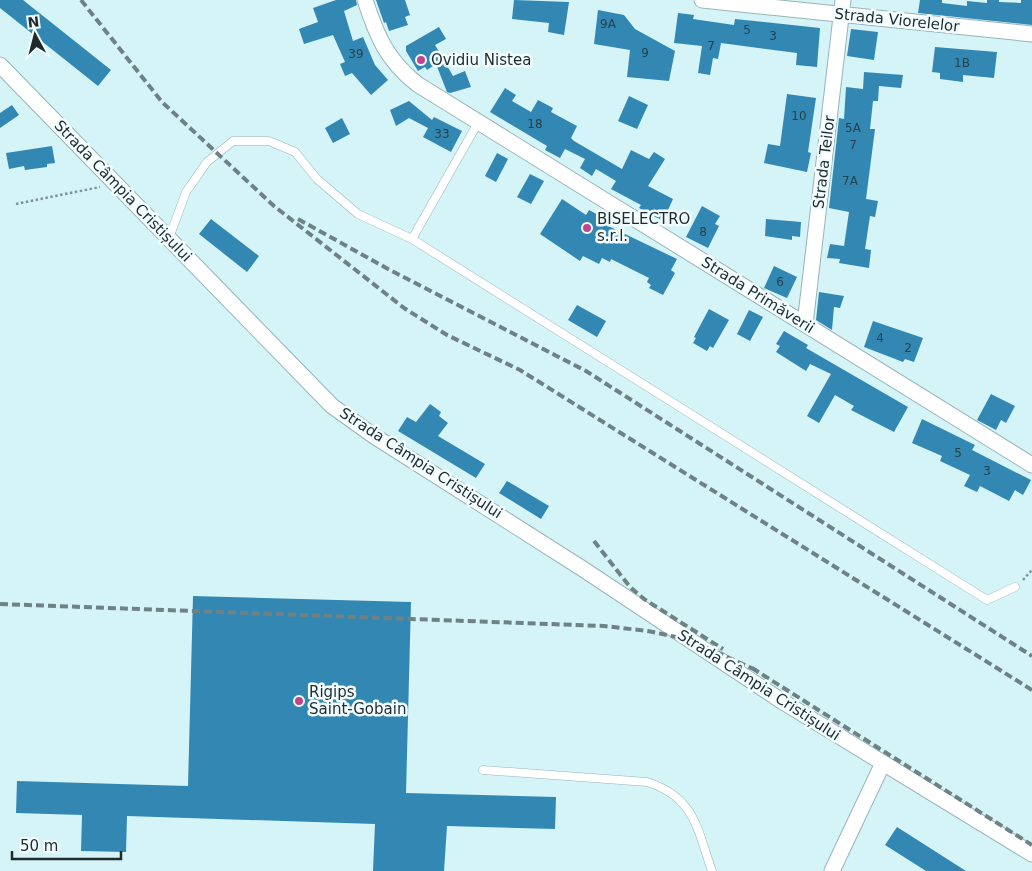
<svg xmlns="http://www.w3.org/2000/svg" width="1032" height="871" font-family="'DejaVu Sans',sans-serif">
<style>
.building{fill:#3288b3}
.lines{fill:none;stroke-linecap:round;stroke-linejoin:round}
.lane-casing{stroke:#97b4b8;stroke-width:9}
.street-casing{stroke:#97b4b8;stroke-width:17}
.path{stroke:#7e9396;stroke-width:2.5;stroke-dasharray:2.5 2.5;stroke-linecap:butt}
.lane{stroke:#fff;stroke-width:8}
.street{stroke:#fff;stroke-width:15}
.rail{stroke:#6e8285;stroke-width:4;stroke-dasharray:8 4;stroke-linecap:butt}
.poi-dot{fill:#c3438d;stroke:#f1fdfe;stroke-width:2}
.labels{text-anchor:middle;stroke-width:5;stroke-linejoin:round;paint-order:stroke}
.number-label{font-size:12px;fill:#24424e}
.street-label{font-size:15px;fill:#1f2a2c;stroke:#f1fdfe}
.poi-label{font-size:15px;fill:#1f2a2c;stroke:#f1fdfe;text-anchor:start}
</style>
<rect width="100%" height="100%" fill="#d5f4f8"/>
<path class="building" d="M0 0H23L111 70 98 86 0 8Z
M336 0H356L357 5 344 11 353 41 363 37 375 65 388 80 371 95 352 73 345 76 340 64 345 62 333 35 304 44 299 29 318 22 313 8Z
M376 0H405L410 15 405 17 408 25 389 31 386 22 384 23Z
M514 0 569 2 564 35 548 32 549 23 512 19Z
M920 0H942V3L967 6V1L987 3V0H999V2L1021 3V0H1032V25L918 13Z
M598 10 624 15 635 29 675 51 669 81 627 77 630 50 594 44Z
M678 13 694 15 693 19 734 25 735 19 820 28 817 67 796 65 797 53 721 43 718 59 713 58 710 75 698 73 702 46 674 43Z
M439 27 446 39 435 45 453 76 465 71 471 87 450 93 447 92 436 64 427 70 425 67 418 71 406 51V46Z
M851 29 878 32 874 60 847 56Z
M935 47 997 52 994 78 963 75V82L940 79V73L932 72Z
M864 72 903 75 901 88 879 86 878 101H873L870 129H875L866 199 878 201 875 217 870 216 865 249 871 250 869 268 839 263 840 259 827 258 830 244 844 246 849 212 829 208 839 118 844 119 846 87 863 89Z
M505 88 516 95 512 101 531 112 538 100 553 108 551 112 577 126 571 138 574 141 622 169 631 150 649 159 654 152 665 159 648 186 673 199 663 221 639 208 641 205 611 189 616 181 596 169 592 176 580 168 585 159 565 149 560 158 545 150 547 146 490 112Z
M787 94 816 98 808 152 811 153 807 172 764 163 768 144 780 146Z
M629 96 648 105 637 129 618 121Z
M409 101 432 120 434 117 462 131 451 152 423 137 428 128 409 118 396 126 390 110Z
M12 105 19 115 0 128V113Z
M342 118 350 134 333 143 325 128Z
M52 146 55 163 47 164V167L25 170 24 166 9 169 6 153Z
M497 153 508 159 496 182 485 176Z
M530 174 544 181 531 204 517 197Z
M562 199 586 215 589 210 602 217 600 222 677 259 671 270 675 273 663 295 649 288 651 285 647 282 649 278 611 259 610 262 602 258 599 264 583 256 580 261 540 234Z
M702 206 720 216 715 224 719 226 708 248 686 237Z
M211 219 259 256 247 272 199 234Z
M766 219 801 222 800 237 792 236V240L765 236Z
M774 266 797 277 787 298 764 288Z
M819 292 844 296 840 308 834 307 832 330 816 320Z
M577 305 606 321 597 337 568 320Z
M709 309 729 320 713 348 710 346 707 351 693 343 696 338 694 337Z
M749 310 763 317 750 341 737 334Z
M873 321 923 338 914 362 905 359 903 362 864 347Z
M784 331 808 345 806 348 908 407 894 432 851 410 854 406 835 395 819 423 807 416 831 374 810 364 806 371 776 352 780 346 776 344Z
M991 394 1015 406 1006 423 1001 420 996 430 977 420Z
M430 404 441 412 439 416 448 423 438 436 485 464 476 478 398 431 407 417 416 422Z
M922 419 975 445 972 450 1031 480 1023 495 1015 490 1009 501 980 486 977 492 964 486 970 475 940 461 942 456 912 443Z
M507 481 549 506 541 519 499 493Z
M193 596 411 602 406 793 556 797 555 829 447 826 444 871H373L375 824 127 816 126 852 81 851 82 815 16 813 17 781 188 786Z
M897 827 966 871H926L885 845Z"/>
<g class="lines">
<defs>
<path id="lane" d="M479 121 412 239 987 600 1015 587
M169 238 186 192 207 162 233 141H269L295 152 317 179 358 214 412 239
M483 770 647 782C695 797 697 829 712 871"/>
<path id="street" d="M365 0C377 37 387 60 417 84L1032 465
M702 0 1032 34
M0 65 332 406 374 436 583 569 780 700 1032 854
M805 324 843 0
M832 871 883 763"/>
</defs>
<use href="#lane" class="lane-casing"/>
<use href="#street" class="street-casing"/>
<path class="path" d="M16 204 100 187
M1023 580 1032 570"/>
<use href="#lane" class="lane"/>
<use href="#street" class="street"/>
<path class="rail" d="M81 0 162 102 274 206 404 308 447 335 520 370 1032 690
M298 219 388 269 586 371 1032 656
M594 541 630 587 644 599 723 649
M0 604 604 626 648 631 690 640 758 671
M752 668 1032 845"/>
</g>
<g class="poi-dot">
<circle cx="421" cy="60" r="5"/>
<circle cx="587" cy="228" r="5"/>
<circle cx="299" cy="701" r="5"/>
</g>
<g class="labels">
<g class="number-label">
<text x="608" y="28">9A</text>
<text x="747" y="34">5</text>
<text x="773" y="40">3</text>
<text x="711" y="50">7</text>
<text x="645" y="57">9</text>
<text x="356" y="58">39</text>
<text x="962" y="67">1B</text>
<text x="799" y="120">10</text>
<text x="535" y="128">18</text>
<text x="853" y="132">5A</text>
<text x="442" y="138">33</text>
<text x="853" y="149">7</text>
<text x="850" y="185">7A</text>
<text x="703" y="236">8</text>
<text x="780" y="286">6</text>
<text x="880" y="342">4</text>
<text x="908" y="352">2</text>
<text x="958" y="457">5</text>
<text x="987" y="475">3</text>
</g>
<g class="street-label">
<text transform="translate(897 20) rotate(6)" y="5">Strada Viorelelor</text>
<text transform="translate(824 162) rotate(-83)" y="5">Strada Teilor</text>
<text transform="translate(123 191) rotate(46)" y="5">Strada Câmpia Cristișului</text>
<text transform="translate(758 295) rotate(32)" y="5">Strada Primăverii</text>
<text transform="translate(421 463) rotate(33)" y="5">Strada Câmpia Cristișului</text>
<text transform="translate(759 685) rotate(33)" y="5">Strada Câmpia Cristișului</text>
</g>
<g class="poi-label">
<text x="431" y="65">Ovidiu Nistea</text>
<text x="597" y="224">BISELECTRO<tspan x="597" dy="17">s.r.l.</tspan></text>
<text x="309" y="697">Rigips<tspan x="309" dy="17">Saint-Gobain</tspan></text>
</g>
</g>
<g transform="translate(35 35) rotate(353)" stroke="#f1fdfe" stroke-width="4" paint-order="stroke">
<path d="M0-4L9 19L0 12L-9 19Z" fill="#1f2a2c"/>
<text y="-8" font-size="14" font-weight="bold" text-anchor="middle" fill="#1f2a2c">N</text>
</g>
<path d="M12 851v8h109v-8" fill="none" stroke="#1f2a2c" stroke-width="2.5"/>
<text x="20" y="851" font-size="15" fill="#1f2a2c" stroke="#f1fdfe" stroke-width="4" paint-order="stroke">50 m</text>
</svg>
